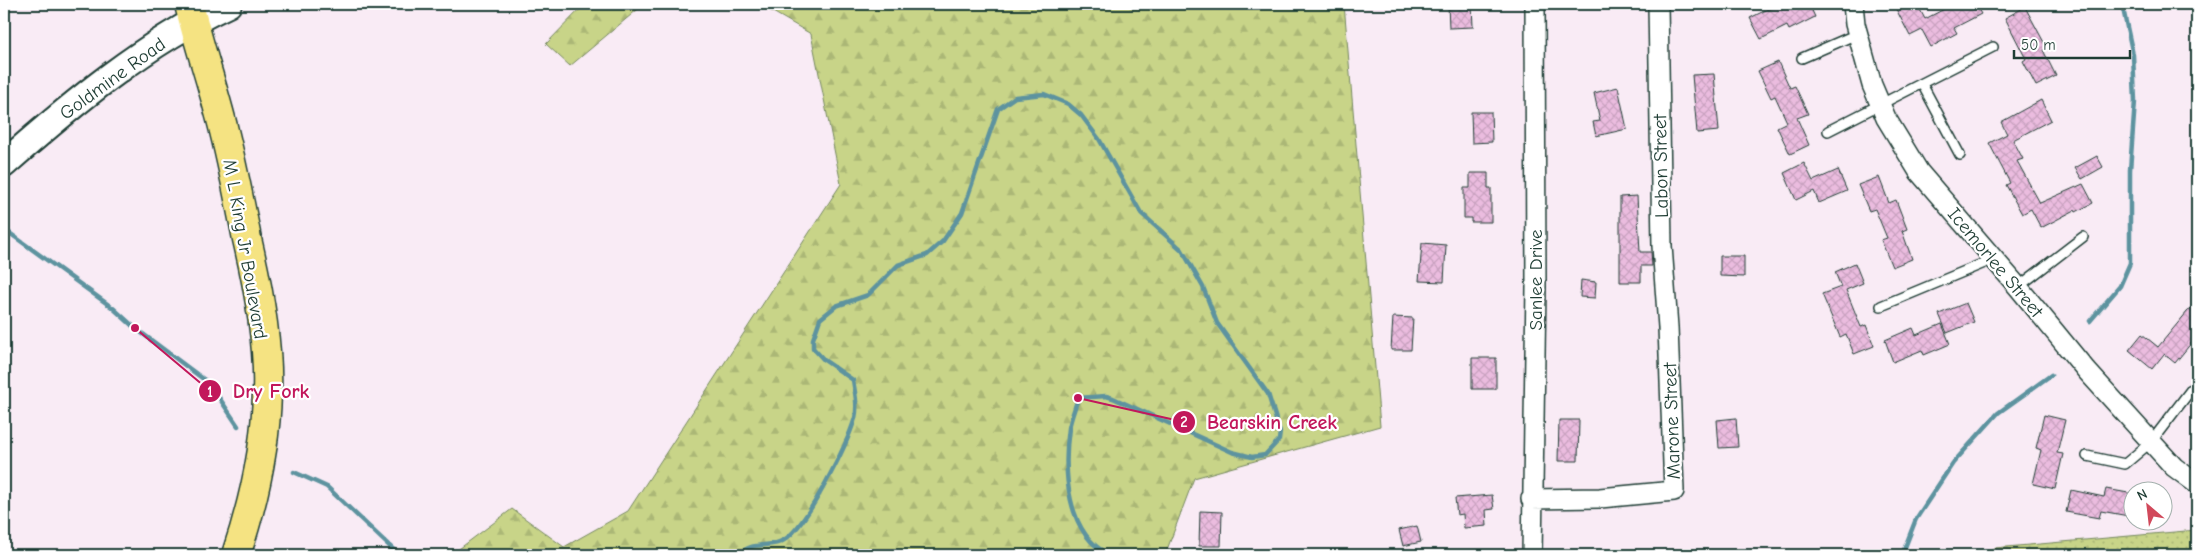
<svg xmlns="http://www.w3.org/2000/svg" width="2201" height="559" font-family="'Comic Neue',sans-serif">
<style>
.grass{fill:url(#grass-dots);stroke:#74885e}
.forest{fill:url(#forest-firs);stroke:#74885e}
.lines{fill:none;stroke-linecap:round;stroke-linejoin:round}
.stream{stroke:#5d939f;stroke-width:4.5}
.building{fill:url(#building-cross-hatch);stroke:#1f3d34}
.lane-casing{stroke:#1f3d34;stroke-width:12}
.street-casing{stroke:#1f3d34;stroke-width:22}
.secondary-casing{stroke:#1f3d34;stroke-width:30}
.primary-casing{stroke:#1f3d34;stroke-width:31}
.lane{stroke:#fff;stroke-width:9}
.street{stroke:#fff;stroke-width:19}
.secondary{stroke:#fff;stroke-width:26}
.primary{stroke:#f5e382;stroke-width:28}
.labels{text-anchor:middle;stroke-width:4.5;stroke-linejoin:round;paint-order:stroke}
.street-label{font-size:19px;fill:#1f3d34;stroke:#fff}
.leader{fill:none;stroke:#c2185b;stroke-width:2}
.callout-dot{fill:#c2185b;stroke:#fff;stroke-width:2}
.mark-label{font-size:15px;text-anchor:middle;font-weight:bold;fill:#fff}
.callout-label{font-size:20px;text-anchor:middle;font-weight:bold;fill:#c2185b;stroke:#fff;stroke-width:4.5;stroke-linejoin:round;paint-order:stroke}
</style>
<defs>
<pattern id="grass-dots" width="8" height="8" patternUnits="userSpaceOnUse" patternTransform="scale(1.25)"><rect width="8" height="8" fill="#c8d488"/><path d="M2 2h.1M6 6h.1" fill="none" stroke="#abb776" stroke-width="1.8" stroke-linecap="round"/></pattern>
<pattern id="forest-firs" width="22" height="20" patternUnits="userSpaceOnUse" patternTransform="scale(1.25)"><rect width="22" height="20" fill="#c8d488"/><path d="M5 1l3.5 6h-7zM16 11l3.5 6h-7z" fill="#abb776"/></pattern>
<pattern id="building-cross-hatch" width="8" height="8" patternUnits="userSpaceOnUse" patternTransform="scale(1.25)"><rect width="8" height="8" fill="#ebbcdf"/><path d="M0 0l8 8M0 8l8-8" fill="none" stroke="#c9a2c0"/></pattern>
</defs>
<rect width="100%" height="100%" fill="#f9ebf5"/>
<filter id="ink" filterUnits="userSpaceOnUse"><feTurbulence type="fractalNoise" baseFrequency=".02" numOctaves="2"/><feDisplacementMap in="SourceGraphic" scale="10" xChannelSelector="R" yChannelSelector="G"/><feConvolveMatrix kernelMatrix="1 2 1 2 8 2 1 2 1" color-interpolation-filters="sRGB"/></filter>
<g filter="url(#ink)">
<path class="grass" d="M2197 530V555H1974L1995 548Z"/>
<path class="forest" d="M585 4H644L570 66 546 44Z
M759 4H1344L1380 426 1194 478 1165 555H451L512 509 564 547 628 511 841 184 811 34Z"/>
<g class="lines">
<path class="stream" d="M4 229 113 308 135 328 210 384 238 426
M2090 321 2120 286 2130 263V170L2135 101 2133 55 2122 4
M294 472 327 487 399 555
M739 555C751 540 770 549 784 540 807 526 847 445 855 418 858 405 855 393 853 380L824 360 813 348V339L820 319 836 306 868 295 898 265 927 255 943 241 962 213 998 109 1015 97 1044 94 1068 104 1081 115 1099 139 1141 213 1182 250 1203 287 1217 323 1268 394 1280 432 1279 440 1265 455 1252 457 1232 452 1113 398 1106 396 1078 398C1075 408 1071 418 1069 428 1063 470 1066 535 1110 555
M1902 555 1916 519 1953 463 1998 413 2051 375"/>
</g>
<path class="building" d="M1448 4H1472L1473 27 1449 28Z
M1778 4 1781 10 1793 4H1809L1815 17 1789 30 1787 26 1761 39 1750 18Z
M1905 4H1917L1925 19 1954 4H1975L1981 14 1954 28 1957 33 1931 47 1922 30 1910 36 1896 9Z
M2025 7 2047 48 2043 50 2056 76 2036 86 2023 61 2026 59 2005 18Z
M1778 62 1790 88 1795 86 1808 114 1797 118 1809 145 1790 154 1777 127 1787 122 1775 96 1771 98 1758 71Z
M1714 74 1719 131 1697 133 1692 75Z
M1618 87 1627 129 1596 136 1593 122 1600 121 1594 93Z
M2041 100 2051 120 2013 140 2023 159 2017 161 2040 203 2083 184 2093 203 2076 212 2075 210 2041 228 2031 209 2022 214 2006 185 2010 183 1989 143 2007 134 2001 122Z
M1471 112H1491L1492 142 1472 143Z
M2097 156 2103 167 2082 179 2075 168Z
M1804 163 1813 181 1838 170 1847 191 1819 203 1814 191 1796 200 1784 173Z
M1470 173H1488V188H1491V222H1471V218H1464V188H1470Z
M1879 177 1889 203 1896 200 1907 229 1902 231 1912 259 1892 267 1881 240 1887 238 1875 209 1869 211 1858 185Z
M1637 196 1640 252H1651L1652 266H1641V282H1620V197Z
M1422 243 1446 245 1444 282 1419 281Z
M1720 256H1744V277L1720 276Z
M1855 263 1863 283 1846 290 1861 327 1866 325 1874 346 1854 354 1846 334 1840 337 1822 294 1841 287 1835 272Z
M1581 280 1596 282 1595 298 1580 297Z
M2197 300V336L2175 363 2164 354 2152 369 2129 350 2142 334 2158 347Z
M1966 303 1974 322 1947 333 1939 314Z
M1393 317 1413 318 1411 350H1391Z
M1942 324 1950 344 1924 355 1922 350 1893 362 1885 340 1913 328 1916 335Z
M1472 358H1496V389H1472Z
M2044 415 2065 420 2057 453 2063 454 2055 489 2033 484 2041 450 2036 448Z
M1736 418 1738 447 1719 448 1717 420Z
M1559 420H1579L1578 461H1558Z
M2106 489 2134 494V517L2101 511 2099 518 2066 512 2071 490 2104 497Z
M1492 495 1494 509 1486 510 1487 526 1464 528 1463 514 1457 515 1455 498Z
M1200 511 1222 512 1221 546H1199Z
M1417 526 1421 542 1403 546 1399 530Z"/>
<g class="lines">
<defs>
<path id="lane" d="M1802 58 1857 34
M1922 84 1960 155
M1828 131 1993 47
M2018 287 2083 237
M1881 306 1994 259
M2087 456 2125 464 2151 442 2197 382"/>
<path id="street" d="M1853 4 1855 24 1872 85 1886 118 1919 172 2018 287 2086 370 2174 467 2197 484
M1531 499 1600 498 1674 491 1668 327 1662 246 1658 4
M1532 555 1536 287 1535 4"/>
<path id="secondary" d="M4 164C72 104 145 43 228 4"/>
<path id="primary" d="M189 4C199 47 214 89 224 131 233 167 240 203 247 239 258 286 269 344 267 392 266 447 253 504 236 555"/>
</defs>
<use href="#lane" class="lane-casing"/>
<use href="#street" class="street-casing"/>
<use href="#secondary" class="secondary-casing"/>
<use href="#primary" class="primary-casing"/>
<use href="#lane" class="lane"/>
<use href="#street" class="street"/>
<use href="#secondary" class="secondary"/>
<use href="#primary" class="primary"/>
</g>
</g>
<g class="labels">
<g class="street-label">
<text transform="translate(112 78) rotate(-36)" y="7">Goldmine Road</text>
<text transform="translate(1660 166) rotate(-91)" y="7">Labon Street</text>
<text transform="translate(246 249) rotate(80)" y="7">M L King Jr Boulevard</text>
<text transform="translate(1996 262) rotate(50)" y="7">Icemorlee Street</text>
<text transform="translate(1535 280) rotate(-90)" y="7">Sanlee Drive</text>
<text transform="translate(1671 421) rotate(-92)" y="7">Marone Street</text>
</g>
</g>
<path class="leader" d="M135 328L210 391M1078 398L1184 422"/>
<g class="callout-dot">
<circle cx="135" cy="328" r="5"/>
<circle cx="1078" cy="398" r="5"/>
<circle cx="210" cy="391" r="12"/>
<circle cx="1184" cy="422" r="12"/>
</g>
<g class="mark-label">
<text x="210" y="397">1</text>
<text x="1184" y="427">2</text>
</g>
<g class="callout-label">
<text x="271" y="398">Dry Fork</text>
<text x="1272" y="429">Bearskin Creek</text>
</g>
<rect width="2201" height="559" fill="none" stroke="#fff" stroke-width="20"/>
<rect x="10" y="10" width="2181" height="539" fill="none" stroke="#1f3d34" stroke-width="2" filter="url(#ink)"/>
<g transform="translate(2148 506) rotate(332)"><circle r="24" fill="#ffffff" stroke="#a5b1ae"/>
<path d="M0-4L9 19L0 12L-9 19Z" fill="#d1495b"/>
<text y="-8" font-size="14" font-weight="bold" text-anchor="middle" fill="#1f3d34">N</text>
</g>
<path d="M2014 50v8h116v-8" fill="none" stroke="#1f3d34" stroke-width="2.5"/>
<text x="2021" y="50" font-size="15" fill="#1f3d34" stroke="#ffffff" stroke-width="4" paint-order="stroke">50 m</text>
</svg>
